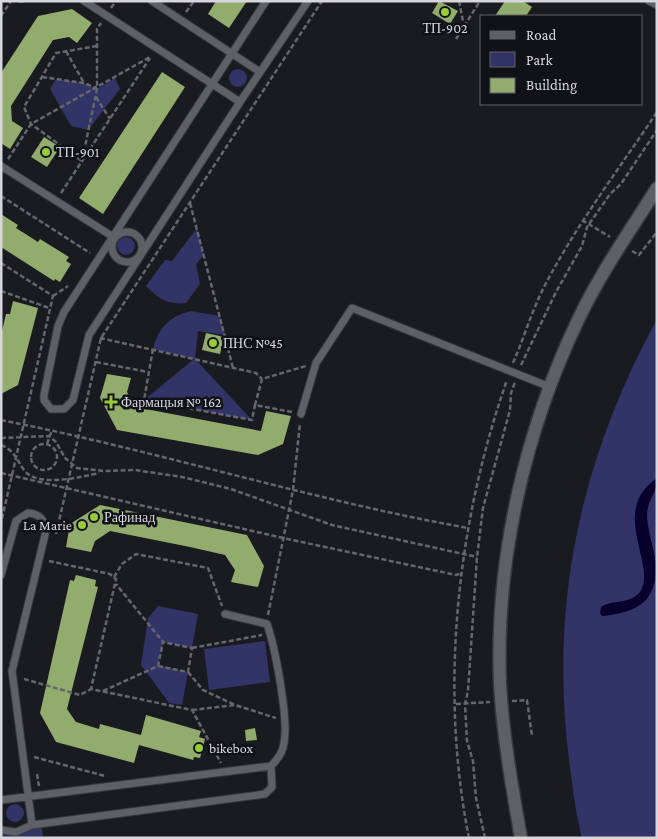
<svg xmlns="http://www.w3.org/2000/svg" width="658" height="839" font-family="'Crimson Pro',serif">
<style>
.green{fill:#323366}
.water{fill:#07002d}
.building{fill:#92ac6d}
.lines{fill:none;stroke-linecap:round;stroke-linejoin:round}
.service-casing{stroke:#37383d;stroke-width:9}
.minor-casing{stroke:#37383d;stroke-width:15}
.path{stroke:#66666c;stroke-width:2.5;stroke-dasharray:5 2.5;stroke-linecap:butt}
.service{stroke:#5f6067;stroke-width:7}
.minor{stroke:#5f6067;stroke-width:12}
.poi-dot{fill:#98cb37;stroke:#111218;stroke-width:2}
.labels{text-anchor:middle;stroke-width:5;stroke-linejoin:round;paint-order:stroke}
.poi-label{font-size:14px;fill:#d6d6db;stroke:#111218;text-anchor:start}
</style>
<rect width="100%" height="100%" fill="#1a1b21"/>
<path class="green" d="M229 78a9 9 0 1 1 18 0a9 9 0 1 1-18 0Z
M115 78 120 89 88 130 71 126 50 89 56 79 84 83 97 89Z
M197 228 204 254 196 265 200 284 186 303C167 305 159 299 146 286L165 260 172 261Z
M117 246a9 9 0 1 1 18 0a9 9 0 1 1-18 0Z
M191 311 220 316 225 335 198 331 195 359 252 420 144 400 194 359 153 349C158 328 170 316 191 311Z
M657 319V838H582C576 815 573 791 570 767 548 607 580 460 657 319Z
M158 606 198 614 192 648 163 642 158 665 188 672 182 705 169 703 141 665 148 618Z
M265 641 270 682 209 690 204 649Z
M6 813a9 9 0 1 1 18 0a9 9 0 1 1-18 0Z
M42 827 43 838H1V833C18 839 26 828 42 827Z"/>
<path class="water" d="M657 478C657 494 648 498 647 514 647 531 654 547 656 563 658 603 635 613 602 616L600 613 601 607C613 599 629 605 640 592 658 564 608 512 657 478Z"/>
<path class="building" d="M216 1H247L229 28 208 14Z
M439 1 458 11 450 24 432 13Z
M505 1H523L532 7 526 16H495Z
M72 9 92 23 77 43 69 37 53 40 11 106 12 121 23 128 10 149 1 143V73L38 16Z
M162 72 185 87 103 214 79 198Z
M44 137 60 147 47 167 31 157Z
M1 214 18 225 16 228 38 242 40 239 69 257 66 261 71 264 60 282 55 279 54 281 1 247Z
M13 301 38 308 18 385 1 394V335L6 314H10Z
M206 333 224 337 220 354 202 350Z
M107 374 131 378 127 392 135 407 261 431 266 411 291 416 283 444 258 455 117 430 100 398Z
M100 505 247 535 264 566 258 587 231 582 235 570 225 555 190 547 110 531 95 541 91 552 66 547 70 524Z
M76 575 96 580 95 586 98 587 67 709 76 722 99 729 100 724 141 735 146 715 201 731 199 737 205 739 200 758 194 757 193 760 139 745 134 763 56 742 40 713 70 580 74 581Z
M255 728 257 740 246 741 245 730Z"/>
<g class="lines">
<defs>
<path id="service" d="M84 1 240 102
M152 1 260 72
M266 1 64 312 58 326 44 395V400L51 409H64L73 400 89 335 240 102 308 1
M649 1 657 5
M1 166 115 238
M112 247a15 15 0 1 1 30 0a15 15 0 1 1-30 0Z
M301 414 316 363 352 308 550 387
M1 575 16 521 28 513C42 514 46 522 45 535L12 671 32 825
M1 800 271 766C278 759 283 752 284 743 289 719 275 647 267 624L225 614
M1 830 16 832 32 825 265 794 272 787 271 766"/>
<path id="minor" d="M521 838C512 787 503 736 500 684 495 560 525 430 579 318 601 272 630 231 657 188"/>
</defs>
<use href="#service" class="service-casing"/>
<use href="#minor" class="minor-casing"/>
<path class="path" d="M459 1 464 26
M19 2 24 1
M111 8 116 1
M186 12 194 1
M1 16 11 1
M456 39 480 1
M97 46 56 53 24 107 31 124 82 161 97 89V29L101 23
M66 51 84 83
M42 77 84 83 96 88
M96 97 110 119
M8 159 31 124 150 57
M61 193 150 58
M1 196 90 253
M190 203 233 368
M582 220 610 237
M632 251 639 255 657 232
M1 263 53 296 1 523
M1 291 49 308
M53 296 68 286
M100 338 256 373 262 379
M153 349 144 400 252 420 255 405
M96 362 148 372
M513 363C524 338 532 310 545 285 577 224 619 169 657 112
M521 365 556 292 582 246 587 227 610 194 621 184 657 130
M292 412 255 405 262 379 306 366
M1 420C158 451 311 500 468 528
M1 438 49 436 56 442 65 458 77 468 104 471 135 470 182 477 231 489 332 525 477 557
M31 457a13 13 0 1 1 26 0a13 13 0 1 1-26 0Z
M47 444 52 430
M1 445C15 451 16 459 24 470 37 488 82 477 99 473
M1 473 283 538 456 575 462 573
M56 534 101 338 322 1
M49 561 110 574 116 579 91 689 192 710 221 763
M114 577 122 564 136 554 208 568 222 606
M268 615 293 490 300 423
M192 648 262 635
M158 666 188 672 192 648 163 642
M188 672 203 690 235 705
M24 679 80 695 91 689
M103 691 158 666 163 642 116 584
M512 701 527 700 532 736
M456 704 490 702
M192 710 235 705 276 718
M34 757 105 776
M37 774 39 786
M469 838C439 689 457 522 507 380
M485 838 476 798 473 761 467 741 465 704 468 691 477 557 483 508 510 410 511 393 515 382"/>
<use href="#service" class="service"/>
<use href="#minor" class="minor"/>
</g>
<g class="poi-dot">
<circle cx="445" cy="12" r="5"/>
<circle cx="46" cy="152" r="5"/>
<circle cx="213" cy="343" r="5"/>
<path d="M108.5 394.5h5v5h5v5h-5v5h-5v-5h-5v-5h5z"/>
<circle cx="94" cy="517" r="5"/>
<circle cx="82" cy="525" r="5"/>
<circle cx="199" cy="748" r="5"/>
</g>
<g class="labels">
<g class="poi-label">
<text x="445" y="33" text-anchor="middle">ТП-902</text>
<text x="56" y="157">ТП-901</text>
<text x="223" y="348">ПНС №45</text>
<text x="121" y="407">Фармацыя № 162</text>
<text x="104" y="522">Рафинад</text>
<text x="72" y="530" text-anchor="end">La Marie</text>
<text x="209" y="753">bikebox</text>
</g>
</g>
<rect width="658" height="839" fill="none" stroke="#d6d6db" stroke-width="5"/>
<rect x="480" y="15" width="162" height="90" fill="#111218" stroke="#606066"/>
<rect x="490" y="31" width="25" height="8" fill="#5f6067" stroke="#606066"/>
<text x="526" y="40" font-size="15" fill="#d6d6db">Road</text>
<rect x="490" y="52" width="25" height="15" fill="#323366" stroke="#606066"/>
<text x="526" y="65" font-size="15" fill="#d6d6db">Park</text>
<rect x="490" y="78" width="25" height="15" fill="#92ac6d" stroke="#606066"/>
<text x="526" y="90" font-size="15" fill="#d6d6db">Building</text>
</svg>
